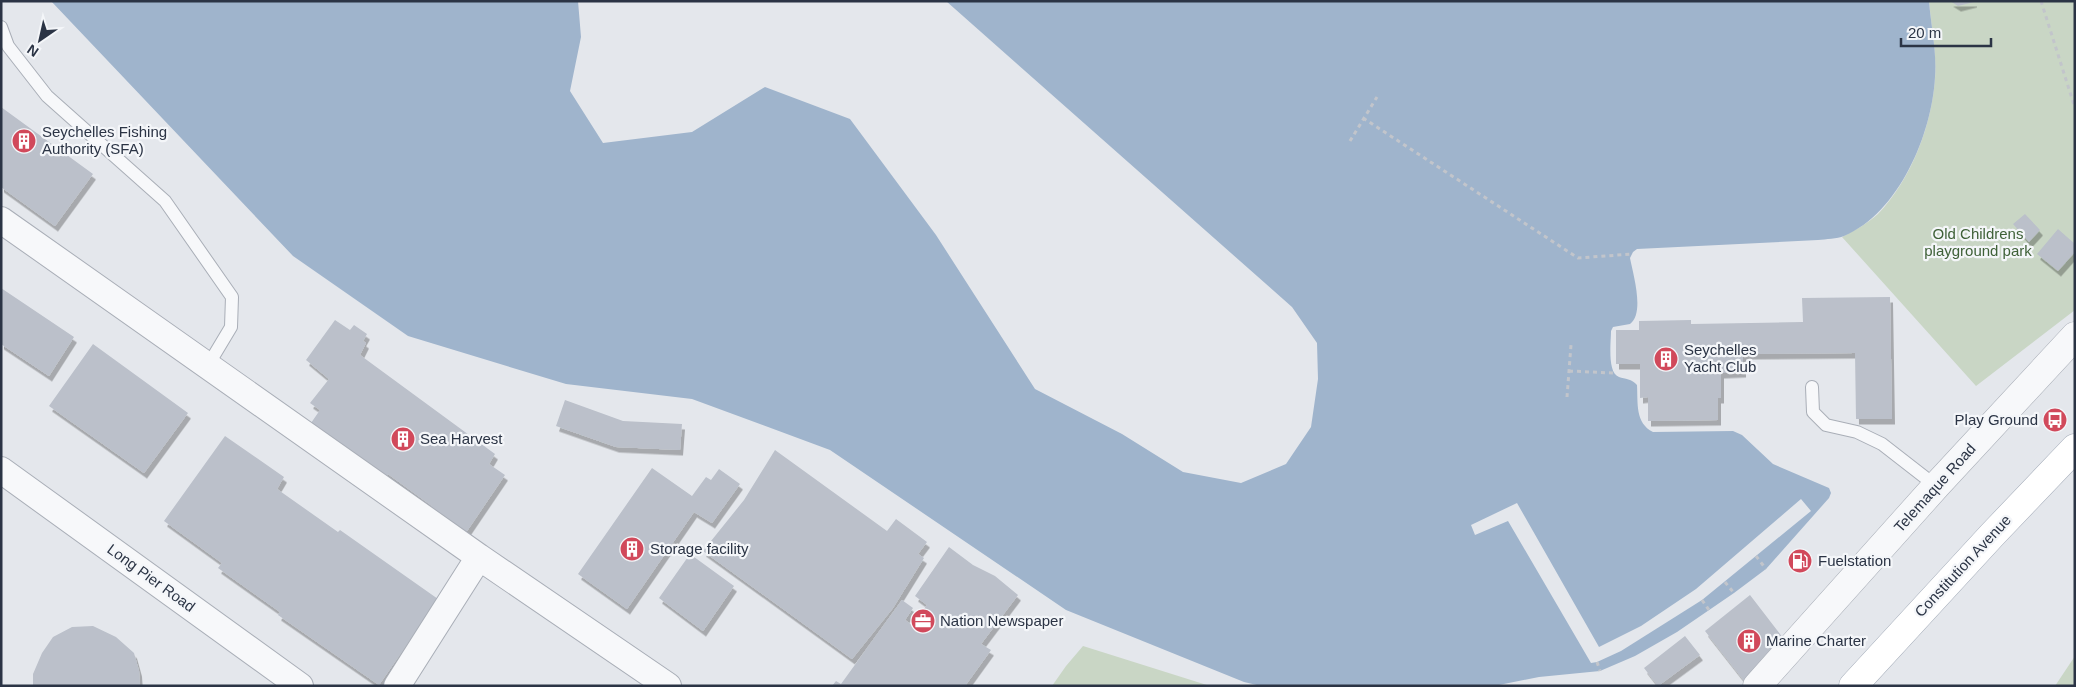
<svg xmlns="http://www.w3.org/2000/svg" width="2076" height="687" font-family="Arial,sans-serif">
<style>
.green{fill:#c9d6c5}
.water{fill:#9fb4cc}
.pier{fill:#e4e7ec}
.building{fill:#bbc0ca;filter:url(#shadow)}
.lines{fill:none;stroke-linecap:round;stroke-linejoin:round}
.service-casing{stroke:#a9aeb7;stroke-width:14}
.minor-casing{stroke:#a9aeb7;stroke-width:28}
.tertiary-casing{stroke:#a9aeb7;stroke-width:29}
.primary-casing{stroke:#a3abb8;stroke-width:29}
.path{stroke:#c2c5cb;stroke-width:3;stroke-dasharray:4 4;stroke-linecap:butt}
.service{stroke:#f7f8fa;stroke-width:12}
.minor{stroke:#f7f8fa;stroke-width:26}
.tertiary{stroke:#f7f8fa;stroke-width:28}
.primary{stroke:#fff;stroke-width:28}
.labels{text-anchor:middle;stroke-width:4.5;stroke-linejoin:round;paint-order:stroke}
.poi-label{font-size:15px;fill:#2b3445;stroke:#f4f6f9;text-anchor:start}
.park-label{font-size:15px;fill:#3f6138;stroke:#f4f6f9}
.street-label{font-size:15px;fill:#2b3445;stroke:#f4f6f9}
</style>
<defs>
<filter id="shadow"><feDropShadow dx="3" dy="5.5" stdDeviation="0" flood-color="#0004"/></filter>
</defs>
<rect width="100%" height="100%" fill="#e4e7ec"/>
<path class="green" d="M1929 1H2075V310L1976 386 1842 237C1855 230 1867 224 1878 214 1911 180 1932 125 1935 78 1937 56 1931 24 1929 1Z
M1083 646 1210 686H1052L1066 666Z
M2075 656V686H2055Z"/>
<path class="water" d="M51 1H578L581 37 570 91 603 143 692 132 765 87 850 119 936 235 1035 389 1122 434 1183 472 1241 483 1286 464 1311 427 1318 379 1317 343 1292 307 946 1H1929C1931 26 1937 53 1935 77 1932 134 1899 213 1844 236 1837 239 1826 239 1818 240L1637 249 1633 252 1630 258C1633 274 1645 313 1630 324L1613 327 1611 331C1611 342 1607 373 1619 377 1625 379 1632 379 1637 385 1638 403 1635 423 1653 432L1733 431 1742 435 1773 464 1829 488 1831 493 1829 498 1766 569 1734 593 1677 632 1635 656 1600 671 1539 677 1494 686H1261L1244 682 1066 610 830 450 692 399 566 384 408 336 293 256Z"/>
<path class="pier" d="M1801 499 1811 511 1702 600 1621 651 1597 662 1591 663 1508 521 1475 535 1471 525 1517 503 1599 647 1641 626 1696 589Z"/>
<path class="building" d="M1950 1H1974V2L1958 6Z
M1 107 93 174 55 226 1 187Z
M2025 214 2040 230 2029 242 2013 224Z
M2058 229 2075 244V252L2058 271 2037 254Z
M1 288 74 337 49 376 1 344Z
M1890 297 1892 419H1856L1855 353 1743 354V372L1721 373V398H1718V420L1648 421V397L1640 398V364H1616V330H1639V321L1691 320V324L1803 322 1802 298Z
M335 320 350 330 354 325 367 334 363 341 366 343 360 355 495 454 489 464 505 475 465 534 430 509 432 506 388 474 385 478 311 423 320 410 310 403 329 379 306 360Z
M93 344 188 413 144 473 49 406Z
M565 400 623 421 682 424 680 450 616 447 556 426Z
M225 436 284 477 277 489 338 532 340 530 438 599 379 685 278 615 280 612 218 568 222 563 164 521Z
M775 450 887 531 896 519 927 542 918 554 924 558 893 608 852 659 703 551 744 500Z
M652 468 692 496 706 477 711 480 719 469 740 484 712 523 694 512 627 609 578 574Z
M949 547 973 565 995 576 1018 595 981 644 991 650 965 686H832L836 681 841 684 902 600 913 608 905 620 919 630 926 623 918 617 927 605 915 596Z
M690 554 734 586 703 631 659 598Z
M1750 595 1790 647 1745 682 1705 631Z
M93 626 116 637 134 653 139 671 140 686H33V674L42 653 53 637 72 627Z
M1685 636 1700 655 1658 686 1644 668Z"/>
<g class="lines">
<defs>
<path id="service" d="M1 27 8 46 47 96 165 201 232 297 231 327 207 367
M1812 387 1813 412 1826 425 1857 432 1882 444 1936 486"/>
<path id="minor" d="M1 220 479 557 397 686
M1 470 300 686
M479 557 668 686"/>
<path id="tertiary" d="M1757 686 1936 486 2075 336"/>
<path id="primary" d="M1853 686 1992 535 2075 448"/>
</defs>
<use href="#service" class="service-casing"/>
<use href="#minor" class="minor-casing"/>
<use href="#tertiary" class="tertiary-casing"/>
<use href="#primary" class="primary-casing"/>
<path class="path" d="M2041 1 2075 108
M1363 118 1578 258 1632 254
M1350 141 1377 97
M1569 371 1613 373
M1567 397 1571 345
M1756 556 1766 569
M1725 582 1734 593
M1702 600 1709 610
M1597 662 1600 671"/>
<use href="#service" class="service"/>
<use href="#minor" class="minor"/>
<use href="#tertiary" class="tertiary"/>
<use href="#primary" class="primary"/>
</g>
<defs>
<symbol id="building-disc" viewBox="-11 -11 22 22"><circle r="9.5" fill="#d1495b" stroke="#f4f6f9"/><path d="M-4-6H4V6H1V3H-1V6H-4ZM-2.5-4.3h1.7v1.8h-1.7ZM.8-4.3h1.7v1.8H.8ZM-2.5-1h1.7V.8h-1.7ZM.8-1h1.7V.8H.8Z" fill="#fff"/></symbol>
<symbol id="bus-disc" viewBox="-11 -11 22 22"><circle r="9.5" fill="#d1495b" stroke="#f4f6f9"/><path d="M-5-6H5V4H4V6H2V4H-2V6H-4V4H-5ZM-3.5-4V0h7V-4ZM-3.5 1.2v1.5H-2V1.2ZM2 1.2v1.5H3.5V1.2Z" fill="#fff"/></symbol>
<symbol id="fuel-disc" viewBox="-11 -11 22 22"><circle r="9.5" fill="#d1495b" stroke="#f4f6f9"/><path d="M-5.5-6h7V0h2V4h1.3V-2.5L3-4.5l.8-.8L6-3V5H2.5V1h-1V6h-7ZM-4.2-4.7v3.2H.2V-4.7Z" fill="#fff"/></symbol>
<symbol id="office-disc" viewBox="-11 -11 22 22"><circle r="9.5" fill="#d1495b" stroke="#f4f6f9"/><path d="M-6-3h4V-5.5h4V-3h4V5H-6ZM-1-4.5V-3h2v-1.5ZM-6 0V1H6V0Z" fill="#fff"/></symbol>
</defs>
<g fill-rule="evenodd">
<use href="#building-disc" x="10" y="127" width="28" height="28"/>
<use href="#building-disc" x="1652" y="345" width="28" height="28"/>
<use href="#bus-disc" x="2041" y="406" width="28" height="28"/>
<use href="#building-disc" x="389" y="425" width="28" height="28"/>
<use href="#building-disc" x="618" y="535" width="28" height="28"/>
<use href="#fuel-disc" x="1786" y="547" width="28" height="28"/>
<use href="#office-disc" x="909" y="607" width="28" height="28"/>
<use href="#building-disc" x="1735" y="627" width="28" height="28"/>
</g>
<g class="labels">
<g class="poi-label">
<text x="42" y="137">Seychelles Fishing<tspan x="42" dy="17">Authority (SFA)</tspan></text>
<text x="1684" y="355">Seychelles<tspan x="1684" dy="17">Yacht Club</tspan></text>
<text x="2038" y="425" text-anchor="end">Play Ground</text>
<text x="420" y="444">Sea Harvest</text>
<text x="650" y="554">Storage facility</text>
<text x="1818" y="566">Fuelstation</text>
<text x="940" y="626">Nation Newspaper</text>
<text x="1766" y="646">Marine Charter</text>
</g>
<g class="park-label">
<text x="1978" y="239">Old Childrens<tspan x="1978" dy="17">playground park</tspan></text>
</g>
<g class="street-label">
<text transform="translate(1935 488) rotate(-48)" y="5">Telemaque Road</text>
<text transform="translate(1963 566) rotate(-47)" y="5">Constitution Avenue</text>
<text transform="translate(151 578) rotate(36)" y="5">Long Pier Road</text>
</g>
</g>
<rect width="2076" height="687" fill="none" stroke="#2b3445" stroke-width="5"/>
<g transform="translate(40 40) rotate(214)" stroke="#f4f6f9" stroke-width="4" paint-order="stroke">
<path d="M0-4L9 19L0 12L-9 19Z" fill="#2b3445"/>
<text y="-8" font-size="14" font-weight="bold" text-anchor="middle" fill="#2b3445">N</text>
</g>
<path d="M1901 38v8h90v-8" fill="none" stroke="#2b3445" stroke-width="2.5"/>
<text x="1908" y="38" font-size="15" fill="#2b3445" stroke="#f4f6f9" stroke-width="4" paint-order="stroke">20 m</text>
</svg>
